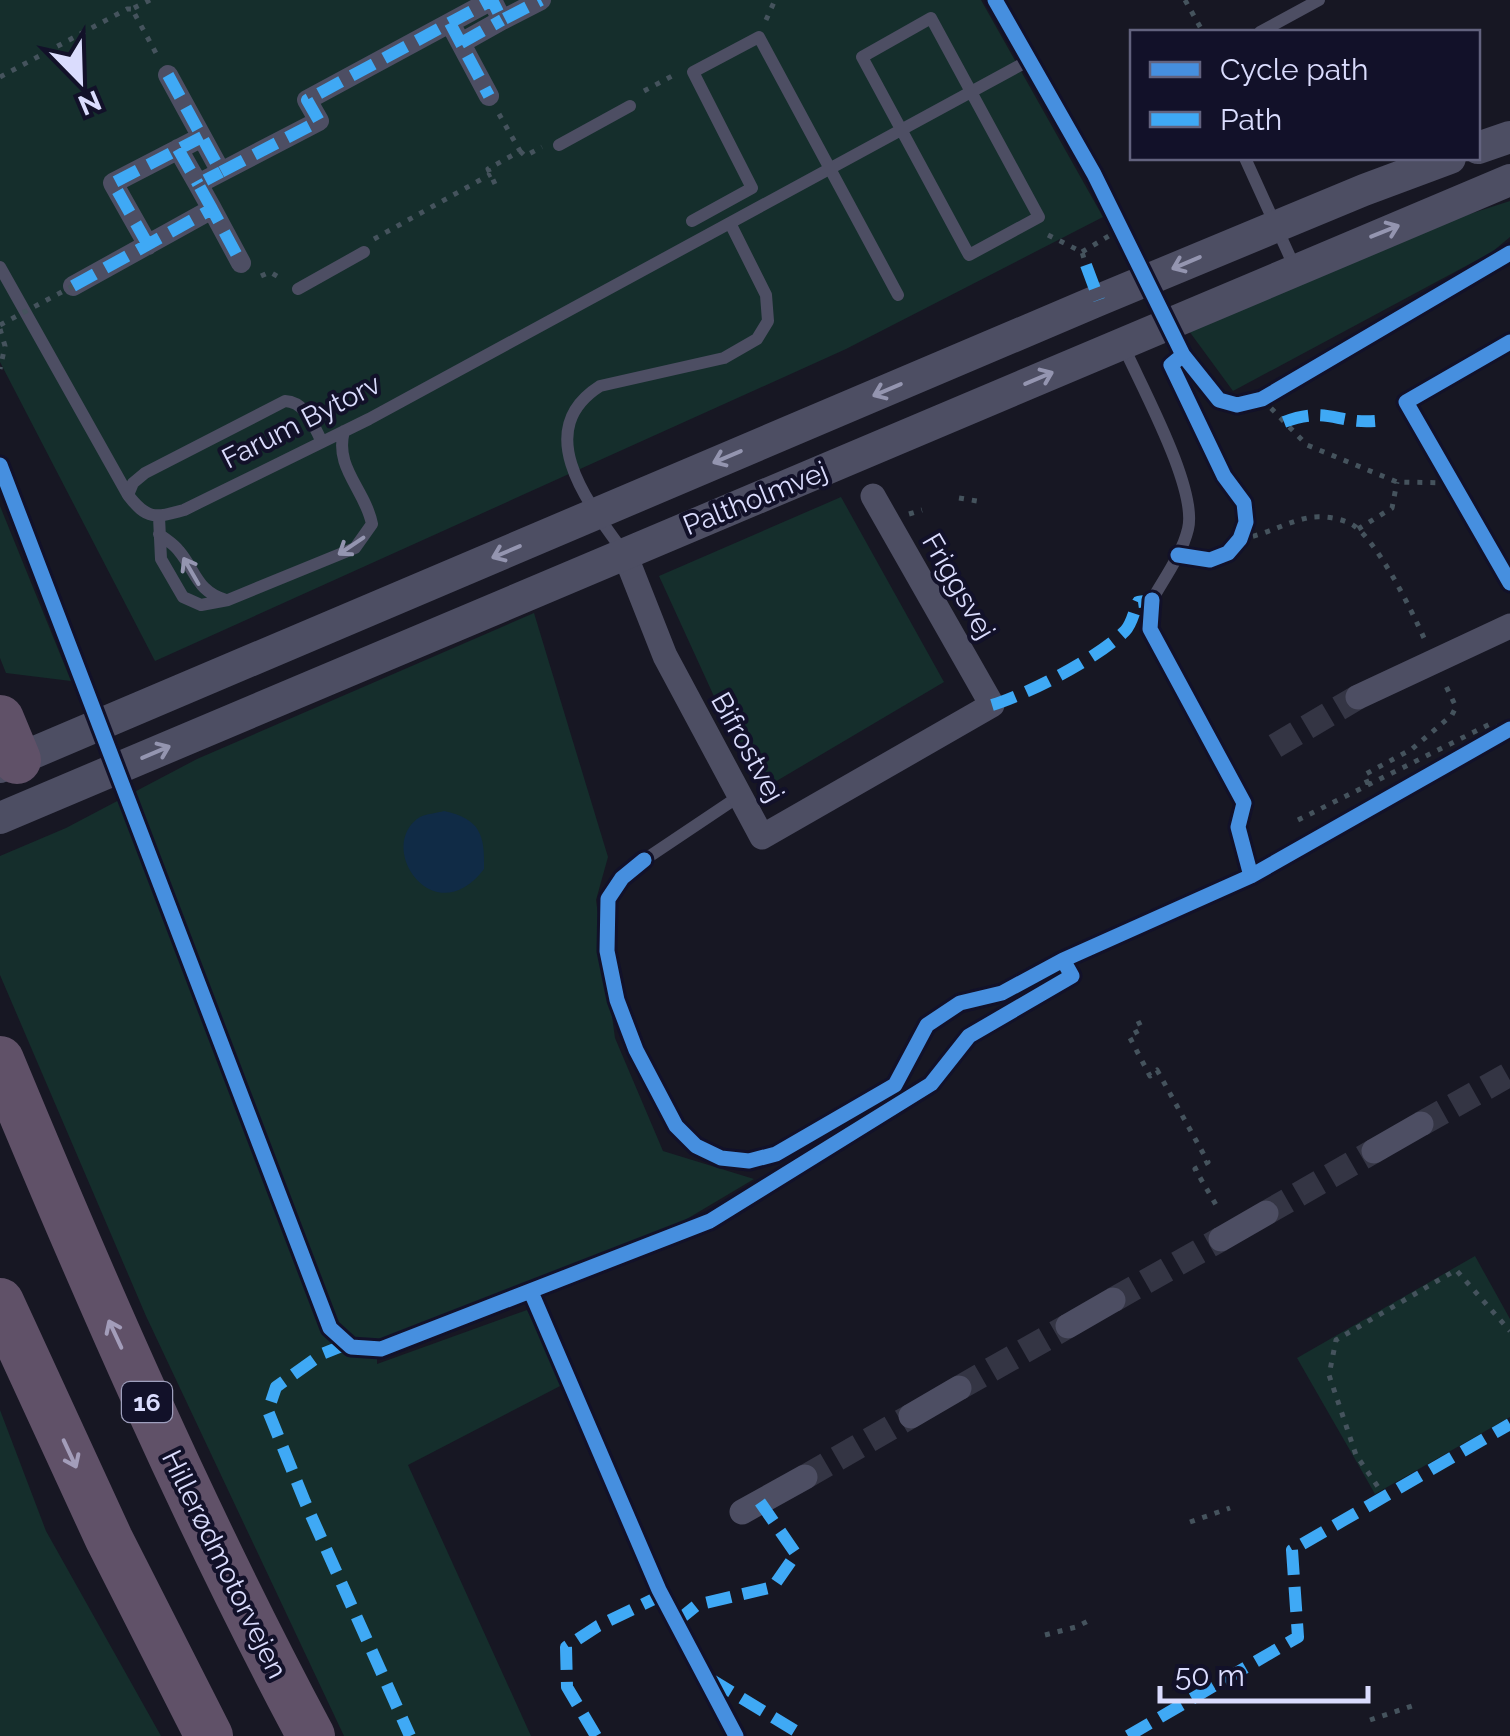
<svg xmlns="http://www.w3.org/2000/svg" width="1510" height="1736" font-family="Raleway,sans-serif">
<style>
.green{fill:#152e2c}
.water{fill:#102b46}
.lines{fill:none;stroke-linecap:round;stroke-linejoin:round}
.minor-tunnel{stroke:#343544;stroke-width:25;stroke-dasharray:25 12;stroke-linecap:butt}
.path{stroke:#45535d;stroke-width:5;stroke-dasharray:5 8;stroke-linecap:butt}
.service{stroke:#4d4e63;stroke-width:12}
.pedestrian{stroke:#4d4e63;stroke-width:20}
.minor{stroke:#4d4e63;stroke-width:25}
.tertiary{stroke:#4d4e63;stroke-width:32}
.motorway{stroke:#605168;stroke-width:48}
.path-bridge{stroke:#45535d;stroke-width:5;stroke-dasharray:5 8;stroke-linecap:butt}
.quiet{stroke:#3fa9f5;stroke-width:12;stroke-dasharray:25 12;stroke-linecap:butt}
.cycleway-casing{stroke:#121129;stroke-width:21}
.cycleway{stroke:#468fdf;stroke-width:15}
.oneway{stroke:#9495b0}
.oneway2{stroke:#a39dba}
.labels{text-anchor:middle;stroke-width:8;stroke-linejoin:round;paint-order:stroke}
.shield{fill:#121129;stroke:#9e9fbd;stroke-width:2.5}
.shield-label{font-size:25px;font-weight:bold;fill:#dadcfd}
.street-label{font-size:28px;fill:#dadcfd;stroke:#121129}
</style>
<rect width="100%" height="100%" fill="#171723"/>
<path class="green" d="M0 0H981L1103 217 846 349 155 661 0 362Z
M1510 201V237L1492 252 1233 391 1189 331 1429 227Z
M841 497 944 682 763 789 723 716 659 576Z
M0 506 71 681 6 673 0 658Z
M534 613 608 857 596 900 615 1038 663 1151 754 1179 675 1226 377 1343V1364L527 1310 564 1384 408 1465 531 1736H344L146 1316 0 975V856L66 828 197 759Z
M1475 1256 1510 1319V1417L1375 1494 1297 1358Z
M0 1410 46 1531 161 1736H0Z"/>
<path class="water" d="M444 811C480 819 485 834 484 869 434 935 374 846 420 817 426 814 437 813 444 811Z"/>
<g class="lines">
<path class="minor-tunnel" d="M1275 746 1358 697
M1421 1124 1510 1074
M1266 1213 1374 1151
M1113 1300 1221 1239
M959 1388 1068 1326
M805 1477 911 1416"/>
<path class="path" d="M150 0 132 9 157 55
M1185 0 1203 32
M766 20 775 0
M0 77 127 9H132
M644 91 674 75
M520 151 525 156 542 147
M495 184 488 169 520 151 499 114
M1048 235 1082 252 1086 265
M374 239 491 174
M1082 252 1122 228
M261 276 270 272 282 279
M0 329 5 346 0 369
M1262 399 1307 445 1397 482 1453 483
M959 498 983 502
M909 514 922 510
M1358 529 1392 508 1397 482
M1240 539C1266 535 1284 523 1307 518 1320 515 1342 518 1353 525 1378 542 1411 609 1424 638
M1368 784 1364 775 1412 749 1452 715 1456 707 1445 684
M1373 808 1385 802
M1298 820 1492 723 1501 734
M1138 1021 1142 1029 1129 1036 1150 1076 1157 1070 1208 1162 1195 1169 1219 1210
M1385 1497 1356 1455 1329 1375 1336 1340 1456 1270 1510 1331
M1190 1522 1230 1508
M1045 1635 1076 1627 1090 1620
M1370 1720 1415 1705"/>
<path class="service" d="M931 18 1039 217 969 255 862 57Z
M1260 32 1319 0
M559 145 630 106
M1245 158 1295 268
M692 221 752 188 693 72 759 37 898 295
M0 267 128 495C147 520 155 518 184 510L369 419 1028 61
M298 289 364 252
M1123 345C1141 386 1198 489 1188 529 1182 554 1165 577 1152 600
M128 495 133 483 145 473 285 401C306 402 313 425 322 442
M159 517 161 559 183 597 201 605 228 600 355 548 372 524C365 489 334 468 344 431
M159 534C165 539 174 544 179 551 196 571 197 592 226 600
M623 551C587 502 531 430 600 386L724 358 757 339 768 321 766 295 730 223
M644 860 741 795"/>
<path class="pedestrian" d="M450 23 489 96
M461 43 502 20
M168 75 221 172 319 121 307 100 492 0 502 20 541 0
M178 149 198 184
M212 209 198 184 221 172
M148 245 113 183 202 137
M73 286 212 209 241 263"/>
<path class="minor" d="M624 552 665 656 762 837 992 705 873 496
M1358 697 1510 626
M1374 1151 1421 1124
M1221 1239 1266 1213
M1068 1326 1113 1300
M911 1416 959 1388
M742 1512 805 1477"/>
<path class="tertiary" d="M1478 148 1510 137
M0 767 1099 300 1364 190 1450 158
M0 818 1510 180"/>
<path class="motorway" d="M0 719 17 760
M0 1060C95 1289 194 1517 311 1736
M0 1302 109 1539 209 1736"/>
<path class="path-bridge" d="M0 325 73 286"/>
<path class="quiet" d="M450 23 489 96
M461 43 502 20
M168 75 221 172 319 121 307 100 492 0 502 20 541 0
M178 149 198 184
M212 209 198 184 221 172
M148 245 113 183 202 137
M1086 265 1099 300
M73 286 212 209 241 263
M1284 422C1327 406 1337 424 1375 421
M992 705C1028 694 1098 658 1125 631 1132 624 1134 611 1138 602L1152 600
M347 1344 322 1354 276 1387 268 1411 305 1502 410 1736
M676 1622 697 1605 773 1587 796 1554 760 1502
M710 1679 804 1736
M596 1736 567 1687 566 1647 598 1626 662 1595
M1128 1736 1298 1637 1292 1550 1510 1424"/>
<defs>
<path id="cycleway" d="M995 0 1094 174 1183 355 1219 400 1237 405 1262 399 1510 253
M1510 342 1406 402 1510 583
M0 465 330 1328 351 1347 381 1349 710 1221 931 1084 969 1036 1072 976 1063 960 1251 876 1510 729
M1178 555 1210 560 1228 553 1240 539 1246 522 1244 503 1224 476 1171 365 1183 355
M1152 600 1150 629 1244 803 1238 827 1251 876
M644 860 622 878 608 899 607 951 617 1000 636 1050 676 1126 696 1146 721 1158 749 1161 776 1154 895 1085 927 1025 960 1003 1002 993 1063 960
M531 1292 659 1590 736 1736"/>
</defs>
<use href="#cycleway" class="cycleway-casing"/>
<use href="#cycleway" class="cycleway"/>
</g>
<defs><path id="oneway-shaft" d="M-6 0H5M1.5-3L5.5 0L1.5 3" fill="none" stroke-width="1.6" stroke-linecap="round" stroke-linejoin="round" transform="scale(2.5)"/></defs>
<g class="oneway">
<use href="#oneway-shaft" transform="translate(1385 231) rotate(-22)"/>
<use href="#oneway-shaft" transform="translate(1186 263) rotate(157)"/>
<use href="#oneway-shaft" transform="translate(1039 378) rotate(-23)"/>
<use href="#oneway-shaft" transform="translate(887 390) rotate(157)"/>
<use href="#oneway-shaft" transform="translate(727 457) rotate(157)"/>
<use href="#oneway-shaft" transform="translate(351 546) rotate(146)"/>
<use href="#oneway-shaft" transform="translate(506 552) rotate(157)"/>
<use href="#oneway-shaft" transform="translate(191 571) rotate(-120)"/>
<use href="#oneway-shaft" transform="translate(156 752) rotate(-23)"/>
</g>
<g class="oneway2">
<use href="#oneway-shaft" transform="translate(115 1334) rotate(-115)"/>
<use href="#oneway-shaft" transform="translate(70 1454) rotate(65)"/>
</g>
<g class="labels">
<rect class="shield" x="122" y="1382" width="50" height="40" rx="8"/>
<g class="shield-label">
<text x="147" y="1411">16</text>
</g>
<g class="street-label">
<text transform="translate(301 421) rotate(-27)" y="10">Farum Bytorv</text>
<text transform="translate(755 498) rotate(-22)" y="10">Paltholmvej</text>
<text transform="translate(959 586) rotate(60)" y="10">Friggsvej</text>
<text transform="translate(748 747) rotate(61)" y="10">Bifrostvej</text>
<text transform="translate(225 1564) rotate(64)" y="10">Hillerødmotorvejen</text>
</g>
</g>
<rect x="1130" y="30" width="350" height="130" fill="#121129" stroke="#62627e" stroke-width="2.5"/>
<rect x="1150" y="62" width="50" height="15" fill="#468fdf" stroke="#62627e" stroke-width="2.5"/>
<text x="1220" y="80" font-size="30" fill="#dadcfd">Cycle path</text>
<rect x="1150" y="112" width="50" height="15" fill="#3fa9f5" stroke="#62627e" stroke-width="2.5"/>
<text x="1220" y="130" font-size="30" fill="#dadcfd">Path</text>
<g transform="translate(80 80) rotate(157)" stroke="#121129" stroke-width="8" paint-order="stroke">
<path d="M0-8L18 38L0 25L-18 38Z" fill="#dadcfd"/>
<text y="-15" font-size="28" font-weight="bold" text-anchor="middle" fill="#dadcfd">N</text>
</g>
<path d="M1160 1686v15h208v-15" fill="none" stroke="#dadcfd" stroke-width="5"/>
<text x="1175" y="1686" font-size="30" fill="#dadcfd" stroke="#121129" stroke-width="8" paint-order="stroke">50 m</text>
</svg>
